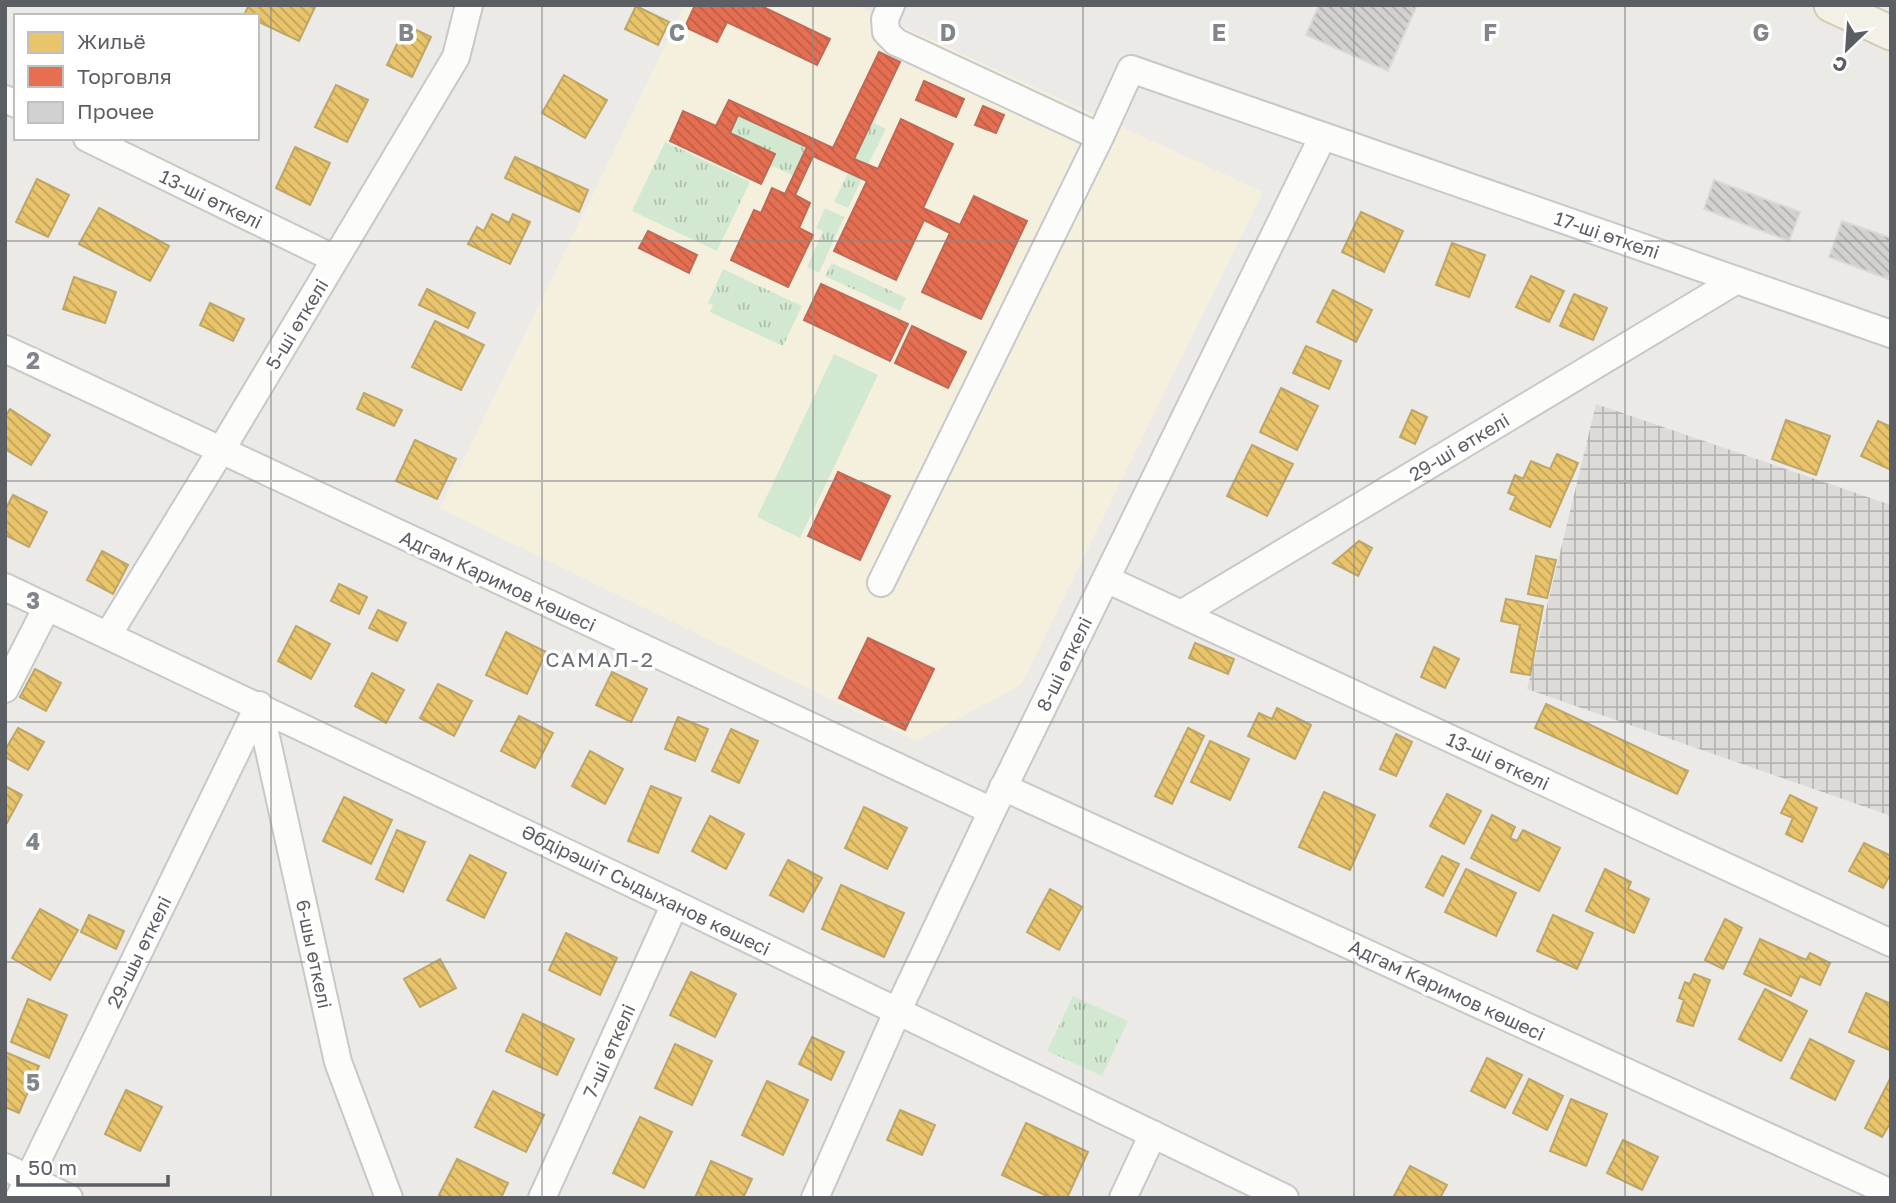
<svg xmlns="http://www.w3.org/2000/svg" width="1896" height="1203" font-family="'Golos Text',sans-serif">
<style>
.commercial{fill:#f5f0de}
.industrial{fill:url(#industrial-grid)}
.grass{fill:url(#grass-tufts)}
.pitch{fill:#d3e8d1}
.homes{fill:url(#homes-back-hatch);stroke:#bea668;stroke-width:2}
.shops{fill:url(#shops-back-hatch);stroke:#bd6a57;stroke-width:2}
.building{fill:url(#building-back-hatch);stroke:#dad9d5;stroke-width:2}
.lines{fill:none;stroke-linecap:round;stroke-linejoin:round}
.minor-casing{stroke:#c8c8c8;stroke-width:30}
.major-casing{stroke:#d3cbb3;stroke-width:37}
.minor{stroke:#fcfcfb;stroke-width:26}
.major{stroke:#f3f1e7;stroke-width:33}
.grid{fill:none;stroke:#838689;stroke-width:2;stroke-opacity:0.55}
.labels{text-anchor:middle;stroke-width:7;stroke-linejoin:round;paint-order:stroke}
.street-label{font-size:19px;fill:#5b5f64;stroke:#fff}
.neighbourhood-label{font-size:21px;letter-spacing:2px;fill:#6c7176;stroke:#fff}
.grid-label{font-size:23px;text-anchor:middle;font-weight:bold;fill:#838689;stroke:#fff;stroke-width:7;stroke-linejoin:round;paint-order:stroke}
</style>
<defs>
<pattern id="industrial-grid" width="8" height="8" patternUnits="userSpaceOnUse" patternTransform="scale(1.75)"><rect width="8" height="8" fill="#dcdbd7"/><path d="M0 4h8M4 0v8" fill="none" stroke="#b5b5b2"/></pattern>
<pattern id="grass-tufts" width="24" height="20" patternUnits="userSpaceOnUse" patternTransform="scale(1.75)"><rect width="24" height="20" fill="#d3e8d1"/><path d="M3 7l-1-3M5 7V3M7 7l1-3M15 17l-1-3M17 17v-4M19 17l1-3" fill="none" stroke="#aebfad"/></pattern>
<pattern id="homes-back-hatch" width="6" height="6" patternUnits="userSpaceOnUse" patternTransform="scale(1.75)"><rect width="6" height="6" fill="#e9c46a"/><path d="M-1 5l2 2M0 0l6 6M5-1l2 2" fill="none" stroke="#c0a25b"/></pattern>
<pattern id="shops-back-hatch" width="6" height="6" patternUnits="userSpaceOnUse" patternTransform="scale(1.75)"><rect width="6" height="6" fill="#e76f51"/><path d="M-1 5l2 2M0 0l6 6M5-1l2 2" fill="none" stroke="#be5e47"/></pattern>
<pattern id="building-back-hatch" width="6" height="6" patternUnits="userSpaceOnUse" patternTransform="scale(1.75)"><rect width="6" height="6" fill="#d2d1cf"/><path d="M-1 5l2 2M0 0l6 6M5-1l2 2" fill="none" stroke="#adadac"/></pattern>
</defs>
<rect width="100%" height="100%" fill="#ebeae6"/>
<path class="commercial" d="M685 5H856L1263 192 1021 685 916 741 440 508Z"/>
<path class="industrial" d="M1596 404 1891 505V816L1527 689Z"/>
<path class="grass" d="M738 115 807 147 794 176 770 165 730 133Z
M872 122 886 129 868 165 854 159Z
M665 142 750 182 717 251 632 211Z
M848 173 862 179 848 208 834 202Z
M825 208 844 217 819 273 807 267 823 231 816 228Z
M832 263 906 298 900 311 825 276Z
M723 269 802 306 783 346 710 312 713 305 708 303Z
M1073 996 1128 1021 1102 1076 1047 1051Z"/>
<path class="pitch" d="M834 354 878 375 800 538 757 517Z"/>
<path class="homes" d="M249 5H316L299 41 257 21V16L244 15Z
M636 6 669 22 658 45 625 29Z
M406 25 431 37 412 77 387 65Z
M564 75 607 100 585 138 542 113Z
M336 85 368 100 347 142 315 127Z
M295 147 330 163 310 205 276 188Z
M515 157 588 190 579 212 505 178Z
M37 179 69 195 48 237 16 222Z
M99 208 169 246 150 281 79 244Z
M1361 212 1403 231 1384 272 1342 252Z
M492 214 509 223 513 214 530 222 510 264 468 244 477 227 484 231Z
M1452 243 1485 255 1469 297 1436 285Z
M1531 276 1564 291 1549 322 1516 307Z
M74 277 116 292 105 323 63 309Z
M427 289 475 313 468 328 419 305Z
M1333 290 1372 310 1356 342 1317 322Z
M1574 294 1607 308 1593 340 1560 326Z
M210 303 244 319 233 341 200 325Z
M435 321 484 345 461 390 412 367Z
M1306 346 1341 361 1329 389 1293 373Z
M1281 388 1318 406 1297 450 1260 432Z
M364 393 402 410 394 426 357 409Z
M10 409 50 435 31 465 5 449V417Z
M1412 410 1427 417 1415 444 1400 437Z
M1786 420 1830 436 1816 475 1772 459Z
M1878 421 1891 427V470L1861 456Z
M415 440 456 459 437 499 396 481Z
M1252 445 1293 464 1267 516 1227 496Z
M1557 454 1578 463 1550 527 1510 509 1516 496 1508 493 1515 475 1523 479 1531 461 1550 469Z
M13 495 47 512 29 547 5 535V510Z
M1359 541 1372 548 1358 576 1333 563Z
M102 551 128 565 113 594 87 580Z
M1536 556 1556 560 1547 598 1528 594Z
M339 584 367 597 359 614 331 601Z
M1506 599 1543 606 1530 675 1511 672 1520 625 1501 621Z
M378 610 406 623 397 641 369 628Z
M296 626 330 644 311 679 278 661Z
M506 632 546 652 527 694 486 675Z
M1195 643 1234 659 1228 674 1189 658Z
M1434 647 1459 659 1445 688 1421 677Z
M35 669 61 683 46 711 20 697Z
M612 672 647 689 631 722 596 705Z
M372 673 404 690 386 723 355 706Z
M438 684 472 701 454 736 420 718Z
M1546 704 1688 771 1677 794 1535 728Z
M1277 708 1311 725 1295 759 1248 736 1259 713 1272 719Z
M519 716 553 733 535 768 501 751Z
M678 717 708 729 695 761 665 749Z
M18 728 44 742 28 770 5 757V750Z
M1188 728 1204 736 1172 804 1155 796Z
M731 729 758 741 739 783 712 771Z
M1396 734 1412 742 1396 776 1380 769Z
M1210 741 1249 759 1230 800 1191 782Z
M590 751 623 769 605 804 572 786Z
M5 786 22 795 7 823H5Z
M651 786 681 798 658 853 628 841Z
M1324 792 1375 815 1350 870 1299 847Z
M1447 794 1481 811 1464 844 1430 826Z
M1790 795 1817 808 1802 842 1786 834 1793 818 1781 813Z
M344 797 392 820 371 864 323 841Z
M864 807 907 828 887 869 845 848Z
M1492 815 1515 827 1510 838 1517 841 1523 830 1560 848 1539 891 1471 858Z
M710 816 744 834 726 869 692 851Z
M397 830 425 842 403 892 376 879Z
M1864 843 1891 856V873L1883 888 1849 871Z
M470 855 506 873 484 918 447 900Z
M1442 856 1459 864 1443 896 1426 887Z
M788 860 822 878 803 912 770 895Z
M1466 869 1516 893 1496 936 1445 912Z
M1605 869 1631 882 1628 889 1649 899 1634 933 1586 911Z
M841 885 904 913 884 957 822 929Z
M1050 889 1082 907 1059 950 1027 932Z
M40 909 78 930 50 980 12 958Z
M89 915 124 931 116 949 81 932Z
M1553 915 1593 933 1577 969 1537 951Z
M1725 919 1742 928 1723 969 1705 960Z
M566 933 617 958 600 995 549 970Z
M1760 939 1806 960 1810 953 1830 963 1820 985 1800 976 1791 996 1744 974Z
M440 959 456 988 420 1007 404 979Z
M691 972 736 994 715 1037 670 1015Z
M1694 974 1710 980 1693 1026 1677 1021 1684 1000 1679 998 1685 982 1690 984Z
M1765 989 1807 1011 1781 1061 1739 1039Z
M1866 993 1891 1004V1051L1849 1032Z
M28 999 67 1015 49 1058 11 1042Z
M523 1014 574 1039 557 1075 506 1051Z
M812 1037 844 1052 831 1080 799 1064Z
M1810 1039 1854 1061 1835 1100 1791 1078Z
M675 1044 712 1061 692 1105 655 1088Z
M5 1052 39 1066 19 1113 5 1107Z
M1487 1058 1522 1075 1505 1108 1471 1091Z
M1891 1077V1122L1882 1137 1865 1128Z
M1529 1079 1563 1096 1547 1130 1513 1113Z
M767 1081 808 1100 783 1155 742 1135Z
M126 1090 162 1107 140 1151 105 1134Z
M493 1091 544 1115 526 1152 475 1127Z
M1571 1099 1607 1114 1586 1166 1550 1151Z
M900 1110 935 1125 922 1155 887 1140Z
M640 1117 672 1132 644 1188 613 1173Z
M1026 1123 1088 1152 1067 1198H1051L1002 1175Z
M1623 1140 1658 1157 1642 1190 1607 1173Z
M457 1159 508 1183 501 1198H445L439 1195Z
M711 1161 752 1179 743 1198H695Z
M1410 1166 1447 1185 1440 1198H1393Z"/>
<path class="shops" d="M695 5H759L830 39 817 65 727 22 717 42 685 27Z
M879 52 900 62 854 159 878 169 901 119 953 144 923 208 960 225 974 196 1027 221 981 319 922 292 950 233 924 220 896 280 834 251 867 181 813 156 795 195 810 203 799 228 813 235 788 287 731 260 754 210 761 213 772 188 785 194 807 147 738 115 730 133 775 154 761 184 670 141 683 111 716 126 729 100 833 148Z
M924 81 964 99 956 117 916 100Z
M983 106 1004 115 996 133 975 125Z
M648 231 697 255 689 273 639 248Z
M821 284 908 324 890 361 804 320Z
M912 326 966 352 948 388 895 363Z
M838 472 890 496 860 560 808 536Z
M868 638 934 669 905 730 839 698Z"/>
<path class="building" d="M1319 5H1417L1388 71 1306 35Z
M1714 180 1800 212 1789 241 1704 209Z
M1842 221 1891 238V272L1888 279 1829 257Z"/>
<g class="lines">
<defs>
<path id="minor" d="M891 5 885 19 886 32 896 42 1100 137 1131 69 1891 334
M5 99 16 104
M87 138 335 259
M5 349 992 811
M1106 579 1891 943
M881 583 1100 137
M5 587 675 904 1285 1198
M1181 614 1737 280
M108 635 220 452 456 57 469 5
M5 689 47 607
M259 705 338 1062 389 1198
M1003 787 1891 1193
M5 1167 69 1198
M19 1198 259 705
M542 1198 675 904
M815 1198 898 1010 992 811 1323 136
M1123 1198 1153 1134"/>
<path id="major" d="M1831 5 1891 33"/>
</defs>
<use href="#minor" class="minor-casing"/>
<use href="#major" class="major-casing"/>
<use href="#minor" class="minor"/>
<use href="#major" class="major"/>
</g>
<path class="grid" d="M271 5V1198M542 5V1198M813 5V1198M1083 5V1198M1354 5V1198M1625 5V1198M5 241H1891M5 481H1891M5 722H1891M5 962H1891"/>
<g class="labels">
<g class="street-label">
<text transform="translate(211 199) rotate(26)" y="7">13-ші өткелі</text>
<text transform="translate(1607 235) rotate(19)" y="7">17-ші өткелі</text>
<text transform="translate(297 324) rotate(-59)" y="7">5-ші өткелі</text>
<text transform="translate(1459 447) rotate(-31)" y="7">29-ші өткелі</text>
<text transform="translate(498 581) rotate(25)" y="7">Адгам Каримов көшесі</text>
<text transform="translate(1064 664) rotate(-64)" y="7">8-ші өткелі</text>
<text transform="translate(1498 761) rotate(25)" y="7">13-ші өткелі</text>
<text transform="translate(646 890) rotate(26)" y="7">Әбдірәшіт Сыдыханов көшесі</text>
<text transform="translate(139 952) rotate(-64)" y="7">29-шы өткелі</text>
<text transform="translate(314 954) rotate(78)" y="7">6-шы өткелі</text>
<text transform="translate(1447 990) rotate(25)" y="7">Адгам Каримов көшесі</text>
<text transform="translate(609 1051) rotate(-66)" y="7">7-ші өткелі</text>
</g>
<g class="neighbourhood-label">
<text x="600" y="667">САМАЛ-2</text>
</g>
</g>
<g class="grid-label">
<text x="406" y="41">B</text>
<text x="677" y="41">C</text>
<text x="948" y="41">D</text>
<text x="1219" y="41">E</text>
<text x="1490" y="41">F</text>
<text x="1761" y="41">G</text>
<text x="33" y="369">2</text>
<text x="33" y="609">3</text>
<text x="33" y="850">4</text>
<text x="33" y="1091">5</text>
</g>
<rect width="1896" height="1203" fill="none" stroke="#5b5f64" stroke-width="14"/>
<rect x="14" y="14" width="245" height="126" fill="#ffffff" stroke="#bdbfc1" stroke-width="2"/>
<rect x="28" y="32" width="35" height="21" fill="#e9c46a" stroke="#bdbfc1" stroke-width="2"/>
<text x="77" y="49" font-size="21" fill="#5b5f64">Жильё</text>
<rect x="28" y="66" width="35" height="21" fill="#e76f51" stroke="#bdbfc1" stroke-width="2"/>
<text x="77" y="84" font-size="21" fill="#5b5f64">Торговля</text>
<rect x="28" y="102" width="35" height="21" fill="#d2d1cf" stroke="#bdbfc1" stroke-width="2"/>
<text x="77" y="119" font-size="21" fill="#5b5f64">Прочее</text>
<g transform="translate(1847 49) rotate(205)" stroke="#ffffff" stroke-width="5" paint-order="stroke">
<path d="M0-5L12 26L0 18L-12 26Z" fill="#5b5f64"/>
<text y="-10" font-size="19" font-weight="bold" text-anchor="middle" fill="#5b5f64">С</text>
</g>
<path d="M18 1175v10h150v-10" fill="none" stroke="#5b5f64" stroke-width="3.5"/>
<text x="28" y="1175" font-size="21" fill="#5b5f64" stroke="#ffffff" stroke-width="5" paint-order="stroke">50 m</text>
</svg>
